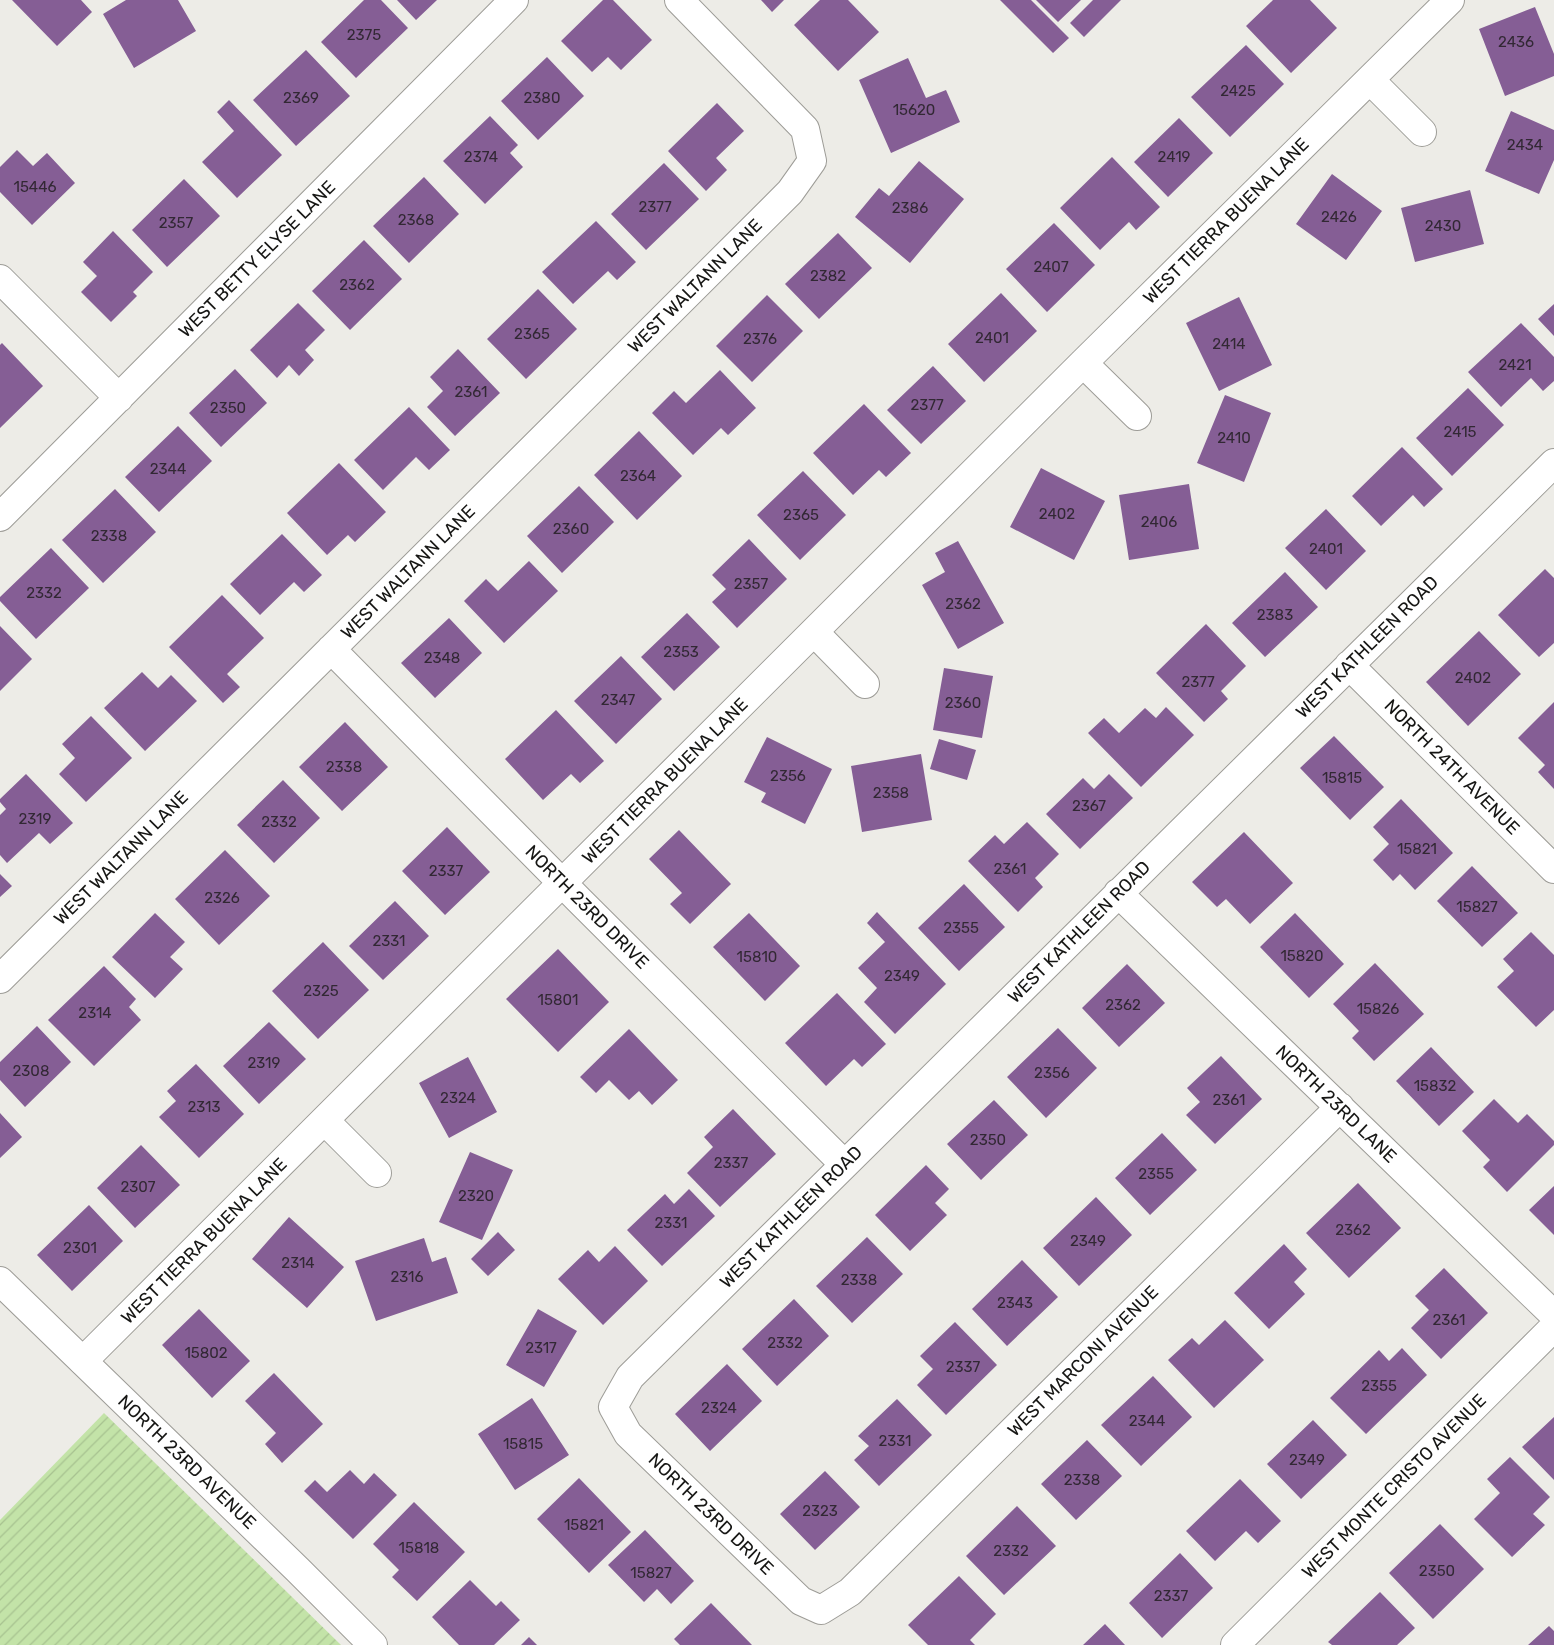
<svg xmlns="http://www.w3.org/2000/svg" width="1554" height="1645" font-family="Rubik,sans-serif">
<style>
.garden{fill:url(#garden-furrows)}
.building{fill:#855e95}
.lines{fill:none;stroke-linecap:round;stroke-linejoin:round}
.street-casing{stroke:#9d9c97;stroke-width:30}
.secondary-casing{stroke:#9d9c97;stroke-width:30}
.street{stroke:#fff;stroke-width:28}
.secondary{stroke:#fff;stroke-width:28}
.labels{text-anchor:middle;stroke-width:5;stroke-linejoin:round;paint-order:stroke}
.number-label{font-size:15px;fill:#322834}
.street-label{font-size:18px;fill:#161614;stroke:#fff}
</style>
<defs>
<pattern id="garden-furrows" width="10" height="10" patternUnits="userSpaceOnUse" patternTransform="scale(1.25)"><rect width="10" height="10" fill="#c3e3a8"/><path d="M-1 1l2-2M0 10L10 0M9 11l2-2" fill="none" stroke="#a7c290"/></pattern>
</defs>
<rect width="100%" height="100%" fill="#edece7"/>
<path class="garden" d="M104 1413 341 1645H0V1520Z"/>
<path class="building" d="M12 0H81L92 12 57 46Z
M126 0H178L196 31 134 68 103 14Z
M364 0H381L408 28 356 78 321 42Z
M397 0H437L416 20Z
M603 0H613L652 40 621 70 608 57 592 72 561 41Z
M761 0H784L772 12Z
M820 0H848L879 32 838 71 794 25Z
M1000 0H1031L1069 38 1053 53Z
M1036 0H1081L1058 22Z
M1093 0H1121L1084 37 1070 23Z
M1273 0H1310L1337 28 1291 73 1246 26Z
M1535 7 1554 54V76L1505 96 1479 29Z
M1246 45 1284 84 1230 137 1191 97Z
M306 50 350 96 296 146 253 100Z
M547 57 584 96 538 140 501 101Z
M908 58 926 98 946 90 960 122 891 153 859 80Z
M229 100 282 155 237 198 202 162 234 131 217 112Z
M717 103 744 131 716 158 727 170 706 191 668 151Z
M1511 111 1554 130V160L1539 194 1485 171Z
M490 116 518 145 510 153 523 167 485 204 443 161Z
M1179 118 1213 153 1168 197 1134 162Z
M17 150 33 166 47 153 75 183 32 225 0 192V167Z
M1112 157 1160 207 1136 230 1129 222 1100 250 1060 208Z
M919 161 964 199 910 263 855 217 879 188 889 196Z
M664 163 699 199 646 250 611 214Z
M1332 174 1382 211 1346 260 1296 224Z
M424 177 459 214 409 263 373 226Z
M184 179 220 216 167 267 132 230Z
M1470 190 1484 244 1415 262 1401 208Z
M596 221 636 262 617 280 608 271 573 304 542 272Z
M1054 223 1095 265 1047 312 1006 269Z
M113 231 153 272 133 292 137 296 111 322 81 292 97 276 83 262Z
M838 233 872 268 819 319 785 284Z
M364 240 402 279 350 330 312 291Z
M538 289 577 329 526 379 487 339Z
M1001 293 1037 331 984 382 948 344Z
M767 295 803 331 752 382 716 346Z
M1239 297 1272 365 1219 391 1186 323Z
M298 303 325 330 305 350 314 360 299 376 289 365 277 378 250 350Z
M1554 304V336L1538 319Z
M1521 323 1554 357V381L1543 391 1531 378 1501 407 1468 372Z
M2 343 43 386 0 428V345Z
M458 349 500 393 455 436 427 407 443 391 430 377Z
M933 366 966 401 921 444 887 410Z
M235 369 267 403 221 447 189 413Z
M720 370 756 408 728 435 721 428 693 455 652 413 674 391 686 403Z
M1468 388 1504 425 1452 476 1416 438Z
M1225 395 1271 413 1244 482 1197 463Z
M864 404 911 453 886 477 879 470 853 495 813 453Z
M409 407 450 450 429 470 416 457 383 490 354 460Z
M178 426 212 461 159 512 125 477Z
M639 431 682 476 637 520 594 475Z
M1402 447 1443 489 1424 507 1413 495 1381 526 1352 496Z
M339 463 386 512 355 542 348 535 327 555 287 513Z
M1041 468 1105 501 1074 560 1010 527Z
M803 471 846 515 800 560 757 515Z
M1189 484 1199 549 1129 560 1119 495Z
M579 486 614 522 562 573 527 536Z
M115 489 156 532 103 583 62 540Z
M1326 509 1366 551 1326 590 1285 548Z
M282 534 322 575 304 592 294 582 260 615 230 584Z
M749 539 787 579 737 628 712 602 726 589 712 575Z
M958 541 1004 623 958 649 922 585 945 572 935 553Z
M51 548 89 588 36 639 0 601V597Z
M529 561 558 591 504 643 464 601 486 579 498 591Z
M1545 569 1554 578V643L1539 657 1498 615Z
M1285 572 1318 607 1265 657 1232 623Z
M222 595 264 638 227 674 240 687 223 703 169 647Z
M687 613 720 647 674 691 641 657Z
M449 618 482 653 435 698 401 663Z
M1206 624 1246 666 1221 691 1228 699 1204 722 1156 673Z
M0 626 32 659 0 691Z
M1479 631 1521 674 1468 726 1426 682Z
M621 656 662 699 616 744 574 701Z
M944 668 993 676 982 738 933 730Z
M142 672 158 688 171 675 197 701 145 751 104 708Z
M1554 702V789L1538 772 1545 765 1518 738Z
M1166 707 1194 735 1141 787 1088 733 1104 718 1119 733 1145 708 1156 718Z
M556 710 604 761 580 783 571 774 543 800 505 759Z
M91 716 132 758 86 802 59 774 75 758 62 744Z
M345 722 388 767 342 811 299 767Z
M1334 736 1384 787 1350 820 1300 768Z
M767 737 832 769 805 824 761 802 766 793 744 782Z
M939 739 976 750 967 780 930 769Z
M921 754 932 820 862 832 851 766Z
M26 774 73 823 50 844 39 833 7 863 0 855V815L6 809 0 802V799Z
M1109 774 1133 798 1080 849 1046 814 1083 778 1094 789Z
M283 780 320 818 274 863 237 825Z
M1401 799 1453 853 1415 890 1400 874 1393 881 1373 860 1389 844 1373 827Z
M1027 822 1059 854 1035 878 1043 887 1018 912 968 861 995 835 1004 844Z
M447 827 490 872 445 915 402 871Z
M679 830 731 884 690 924 670 904 682 893 649 859Z
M1244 832 1293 883 1250 924 1226 899 1217 907 1192 882Z
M225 850 270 896 219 945 175 899Z
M1472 866 1518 913 1482 947 1437 901Z
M0 874 12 886 0 897Z
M964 884 1005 927 959 971 918 928Z
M395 901 429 936 383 980 349 946Z
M877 912 946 984 895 1034 864 1002 877 988 858 968 885 942 867 923Z
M155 913 185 942 170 957 183 969 155 998 112 957Z
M749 913 800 966 765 1001 713 947Z
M1295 913 1344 964 1309 998 1260 947Z
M1531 932 1554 955V1010L1536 1027 1497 987 1514 971 1503 959Z
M323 942 369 990 318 1039 272 991Z
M558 949 609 1002 558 1052 506 999Z
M1375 963 1424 1014 1374 1061 1352 1038 1359 1031 1333 1004Z
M1127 964 1165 1003 1119 1047 1082 1008Z
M104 966 136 999 129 1007 141 1020 94 1066 48 1020Z
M837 993 886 1044 862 1067 854 1059 826 1086 785 1043Z
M269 1022 306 1059 259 1104 223 1066Z
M37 1026 71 1062 25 1107 0 1080V1062Z
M1058 1028 1097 1068 1046 1118 1007 1077Z
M629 1029 678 1080 652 1105 639 1091 629 1100 609 1080 596 1093 580 1077Z
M1431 1047 1474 1092 1439 1126 1396 1081Z
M1221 1056 1262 1099 1215 1144 1186 1115 1200 1102 1187 1088Z
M468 1057 497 1112 449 1138 419 1083Z
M196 1064 244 1114 199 1158 159 1117 176 1101 167 1091Z
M1494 1099 1518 1123 1527 1114 1554 1141V1145L1507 1192 1483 1167 1490 1160 1462 1131Z
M994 1100 1028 1135 981 1180 947 1144Z
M733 1109 776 1154 720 1207 687 1173 713 1147 704 1137Z
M0 1113 22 1137 0 1158Z
M1162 1133 1197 1170 1150 1215 1115 1178Z
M141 1145 180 1185 135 1228 97 1188Z
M470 1152 513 1170 482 1240 439 1222Z
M926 1165 949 1189 935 1203 947 1215 910 1251 875 1215Z
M1358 1183 1401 1228 1349 1278 1306 1233Z
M1554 1186V1235L1529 1210Z
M689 1189 715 1216 662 1266 627 1230 665 1194 674 1204Z
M1096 1197 1132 1235 1079 1286 1043 1248Z
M89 1205 123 1241 72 1291 37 1255Z
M289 1217 344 1267 307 1308 252 1259Z
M498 1232 515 1250 488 1276 471 1259Z
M867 1237 903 1274 852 1323 816 1286Z
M424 1238 432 1262 446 1257 458 1293 376 1321 355 1261Z
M1284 1244 1307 1269 1294 1282 1305 1294 1269 1329 1234 1293Z
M615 1246 648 1281 603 1325 558 1279 588 1250 599 1262Z
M1022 1260 1058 1297 1007 1346 972 1309Z
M1444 1268 1488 1313 1441 1359 1411 1328 1429 1310 1415 1296Z
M794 1299 829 1336 777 1386 742 1349Z
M199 1309 250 1361 212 1398 162 1345Z
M538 1309 577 1331 544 1387 506 1365Z
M1225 1320 1264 1360 1214 1408 1168 1360 1192 1338 1199 1345Z
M955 1322 997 1365 946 1415 917 1385 933 1369 920 1356Z
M1402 1348 1427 1375 1366 1434 1330 1398 1379 1350 1389 1361Z
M727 1364 762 1401 710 1451 675 1414Z
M274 1373 323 1424 282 1463 265 1444 276 1433 245 1401Z
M1153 1376 1192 1417 1141 1466 1101 1425Z
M532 1398 569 1455 515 1490 478 1434Z
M897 1399 932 1435 879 1486 854 1460 869 1446 858 1436Z
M1554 1417V1480L1522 1447Z
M1313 1420 1347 1455 1301 1499 1267 1464Z
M1087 1440 1122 1476 1076 1520 1041 1484Z
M1510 1457 1550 1497 1533 1514 1545 1525 1512 1557 1474 1519 1500 1493 1487 1479Z
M350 1470 364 1484 374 1473 397 1495 353 1539 304 1491 315 1480 327 1492Z
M825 1471 860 1507 815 1550 780 1514Z
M579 1478 631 1532 589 1573 537 1519Z
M1240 1479 1281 1521 1258 1543 1246 1531 1215 1561 1186 1531Z
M414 1502 465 1552 417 1601 392 1577 399 1570 373 1544Z
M1017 1506 1056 1546 1004 1595 966 1556Z
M1440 1524 1484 1569 1433 1619 1389 1573Z
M645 1530 694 1581 671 1604 657 1589 644 1602 608 1565Z
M1180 1553 1213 1588 1162 1638 1129 1603Z
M959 1576 996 1614 970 1640 975 1645H928L908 1625Z
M470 1580 496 1606 501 1601 520 1620 494 1645H459L432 1617Z
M1380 1592 1415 1628 1397 1645H1332L1328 1642Z
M711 1603 752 1645H680L674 1639Z
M1105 1624 1125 1645H1083Z
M1549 1626 1554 1631V1645H1528Z
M529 1637 537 1645H521Z"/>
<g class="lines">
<defs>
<path id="street" d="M1370 80 1422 132
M0 279 119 398
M1083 363 1137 416
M0 517 514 0
M814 632 865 684
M331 649 580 901 844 1164
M1349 665 1554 869
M1118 893 1554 1315
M0 979 790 192 812 161 805 129 679 0
M1340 1107 850 1592 821 1610 801 1601 628 1434 613 1407 630 1377 1554 463
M325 1121 377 1173
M83 1361 1083 363 1450 0
M1235 1645 1554 1327"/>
<path id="secondary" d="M0 1281 298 1570 373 1645"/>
</defs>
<use href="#street" class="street-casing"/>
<use href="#secondary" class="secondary-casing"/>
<use href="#street" class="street"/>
<use href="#secondary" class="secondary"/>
</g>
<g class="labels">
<g class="number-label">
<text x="364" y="40">2375</text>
<text x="1516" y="47">2436</text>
<text x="1238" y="96">2425</text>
<text x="301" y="103">2369</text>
<text x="542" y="103">2380</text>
<text x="914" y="115">15620</text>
<text x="1525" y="150">2434</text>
<text x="481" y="162">2374</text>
<text x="1174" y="162">2419</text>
<text x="35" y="192">15446</text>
<text x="655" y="212">2377</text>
<text x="910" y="213">2386</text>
<text x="1339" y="222">2426</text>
<text x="416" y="225">2368</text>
<text x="176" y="228">2357</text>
<text x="1443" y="231">2430</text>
<text x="1051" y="272">2407</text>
<text x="828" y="281">2382</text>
<text x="357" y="290">2362</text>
<text x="532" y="339">2365</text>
<text x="992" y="343">2401</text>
<text x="760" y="344">2376</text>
<text x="1229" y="349">2414</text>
<text x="1515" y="370">2421</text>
<text x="471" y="397">2361</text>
<text x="927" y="410">2377</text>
<text x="228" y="413">2350</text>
<text x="1460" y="437">2415</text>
<text x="1234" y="443">2410</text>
<text x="168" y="474">2344</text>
<text x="638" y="481">2364</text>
<text x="1057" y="519">2402</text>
<text x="801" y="520">2365</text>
<text x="1159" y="527">2406</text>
<text x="571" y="534">2360</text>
<text x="109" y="541">2338</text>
<text x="1326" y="554">2401</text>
<text x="751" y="589">2357</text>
<text x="44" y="598">2332</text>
<text x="963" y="609">2362</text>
<text x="1275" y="620">2383</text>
<text x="681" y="657">2353</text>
<text x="442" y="663">2348</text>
<text x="1473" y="683">2402</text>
<text x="1198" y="687">2377</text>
<text x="618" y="705">2347</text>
<text x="963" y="708">2360</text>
<text x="344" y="772">2338</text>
<text x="788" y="781">2356</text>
<text x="1342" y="783">15815</text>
<text x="891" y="798">2358</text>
<text x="1089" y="811">2367</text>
<text x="35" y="824">2319</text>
<text x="279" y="827">2332</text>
<text x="1417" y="854">15821</text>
<text x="1010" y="874">2361</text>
<text x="446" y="876">2337</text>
<text x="222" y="903">2326</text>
<text x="1477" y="912">15827</text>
<text x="961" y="933">2355</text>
<text x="389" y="946">2331</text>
<text x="1302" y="961">15820</text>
<text x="757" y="962">15810</text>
<text x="902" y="981">2349</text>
<text x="321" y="996">2325</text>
<text x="558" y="1005">15801</text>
<text x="1123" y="1010">2362</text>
<text x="1378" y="1014">15826</text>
<text x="95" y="1018">2314</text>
<text x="264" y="1068">2319</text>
<text x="31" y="1076">2308</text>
<text x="1052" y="1078">2356</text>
<text x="1435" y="1091">15832</text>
<text x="458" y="1103">2324</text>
<text x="1229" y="1105">2361</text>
<text x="204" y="1112">2313</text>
<text x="988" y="1145">2350</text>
<text x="731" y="1168">2337</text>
<text x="1156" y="1179">2355</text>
<text x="138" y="1192">2307</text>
<text x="476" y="1201">2320</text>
<text x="671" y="1228">2331</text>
<text x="1353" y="1235">2362</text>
<text x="1088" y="1246">2349</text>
<text x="80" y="1253">2301</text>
<text x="298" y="1268">2314</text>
<text x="407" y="1282">2316</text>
<text x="859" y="1285">2338</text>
<text x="1015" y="1308">2343</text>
<text x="1449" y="1325">2361</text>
<text x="785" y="1348">2332</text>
<text x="541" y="1353">2317</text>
<text x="206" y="1358">15802</text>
<text x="963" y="1372">2337</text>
<text x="1379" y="1391">2355</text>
<text x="719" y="1413">2324</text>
<text x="1147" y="1426">2344</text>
<text x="895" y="1446">2331</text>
<text x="523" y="1449">15815</text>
<text x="1307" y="1465">2349</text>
<text x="1082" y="1485">2338</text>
<text x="820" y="1516">2323</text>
<text x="584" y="1530">15821</text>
<text x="419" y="1553">15818</text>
<text x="1011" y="1556">2332</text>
<text x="1437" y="1576">2350</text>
<text x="651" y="1578">15827</text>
<text x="1171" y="1601">2337</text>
</g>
<g class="street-label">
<text transform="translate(1226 221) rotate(-45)" y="6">WEST TIERRA BUENA LANE</text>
<text transform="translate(257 259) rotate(-45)" y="6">WEST BETTY ELYSE LANE</text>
<text transform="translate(695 286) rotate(-45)" y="6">WEST WALTANN LANE</text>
<text transform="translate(408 572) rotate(-45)" y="6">WEST WALTANN LANE</text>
<text transform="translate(1367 647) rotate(-45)" y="6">WEST KATHLEEN ROAD</text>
<text transform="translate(1452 767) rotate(45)" y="6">NORTH 24TH AVENUE</text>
<text transform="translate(665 781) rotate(-45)" y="6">WEST TIERRA BUENA LANE</text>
<text transform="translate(121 858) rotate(-45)" y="6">WEST WALTANN LANE</text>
<text transform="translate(587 907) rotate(45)" y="6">NORTH 23RD DRIVE</text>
<text transform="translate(1079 932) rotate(-45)" y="6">WEST KATHLEEN ROAD</text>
<text transform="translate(1336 1104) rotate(44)" y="6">NORTH 23RD LANE</text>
<text transform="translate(791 1217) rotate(-45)" y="6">WEST KATHLEEN ROAD</text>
<text transform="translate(204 1241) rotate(-45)" y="6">WEST TIERRA BUENA LANE</text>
<text transform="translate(1083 1361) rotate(-45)" y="6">WEST MARCONI AVENUE</text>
<text transform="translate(187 1462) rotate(44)" y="6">NORTH 23RD AVENUE</text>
<text transform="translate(1394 1486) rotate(-45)" y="6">WEST MONTE CRISTO AVENUE</text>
<text transform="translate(711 1514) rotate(44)" y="6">NORTH 23RD DRIVE</text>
</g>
</g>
</svg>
